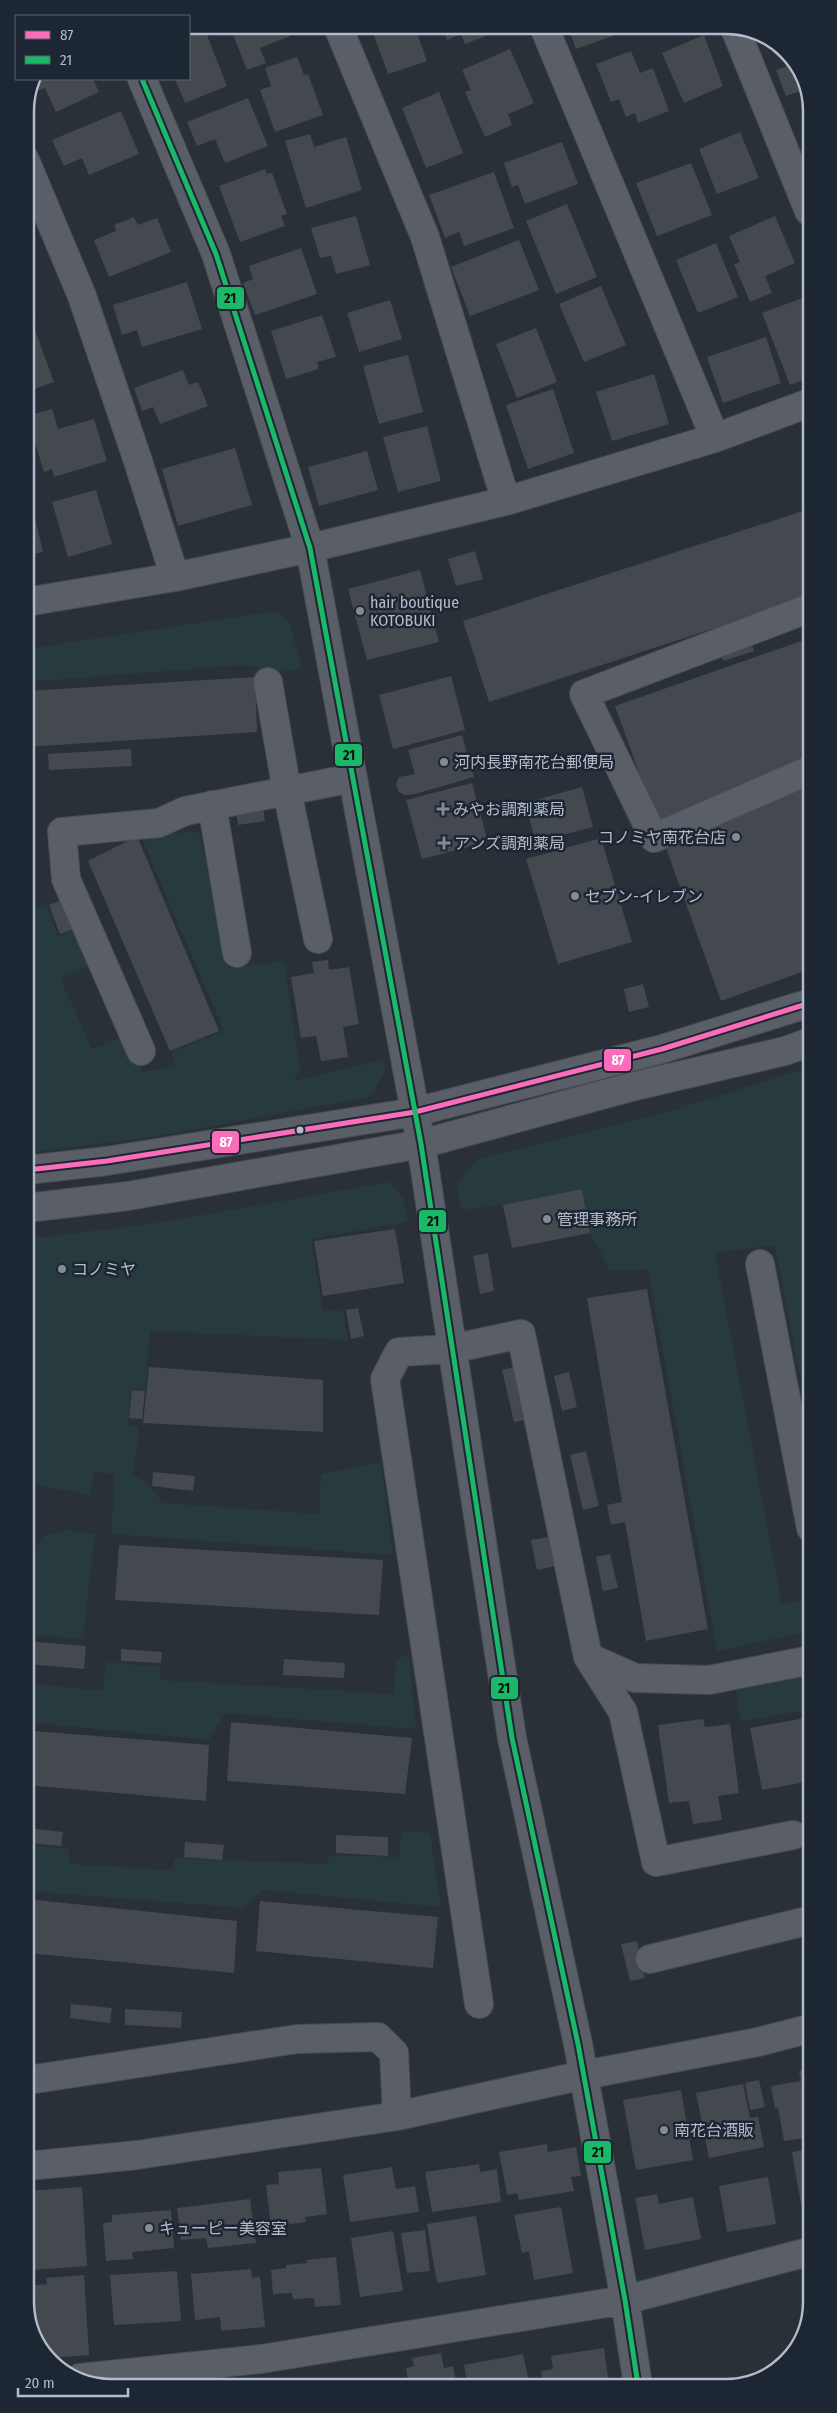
<svg xmlns="http://www.w3.org/2000/svg" width="837" height="2413" font-family="'Fira Sans Condensed','Noto Sans JP',sans-serif">
<style>
.green{fill:#273a3e}
.building{fill:#444950}
.lines{fill:none;stroke-linecap:round;stroke-linejoin:round}
.minor-casing{stroke:#484c53;stroke-width:30}
.minor{stroke:#5a5e66;stroke-width:28}
.bus-1-casing{stroke:#1d2633;stroke-width:9}
.bus-2-casing{stroke:#1d2633;stroke-width:9}
.bus-1{stroke:#fb6dba;stroke-width:5}
.bus-2{stroke:#1ab867;stroke-width:5}
.poi-dot{fill:#848b96;stroke:#1d2633;stroke-width:2}
.bus-dot{fill:#b4bcc9;stroke:#1d2633;stroke-width:2}
.labels{text-anchor:middle;stroke-width:5;stroke-linejoin:round;paint-order:stroke}
.poi-label{font-size:16px;fill:#b4bcc9;stroke:#1d2633;text-anchor:start}
.rim{fill:none;stroke:#b4bcc9;stroke-width:2.5}
.line-badge{stroke:#1d2633;stroke-width:2}
.badge-label{font-size:14px;text-anchor:middle;font-weight:bold;fill:#fff}
.pale-badge-label{font-size:14px;text-anchor:middle;font-weight:bold;fill:#111}
</style>
<rect width="100%" height="100%" fill="#2a3038"/>
<path class="green" d="M275 611 289 620 302 669 278 672 244 665 26 682V649Z
M199 832 229 969 284 961 300 1070 293 1081 383 1060 385 1072 370 1097 158 1136 27 1153 26 1059 36 1056 26 1032V903L29 909 46 904 58 936 81 928 96 963 60 978 92 1049 127 1036 142 1072 176 1066 171 1052 224 1031 140 834Z
M810 1067 811 1320 806 1321 811 1348V1372L799 1373 775 1245 715 1253 782 1604 806 1600 811 1631 717 1651 648 1269 610 1270 590 1233 582 1189 503 1205 461 1210 457 1185 476 1159 664 1113Z
M389 1182 403 1198 408 1222 311 1239 323 1311H343L348 1340 150 1331 145 1389 131 1388 128 1425 139 1427 133 1475 147 1483 163 1503 319 1514 321 1474 381 1462 393 1555 111 1534 115 1474 94 1472 90 1495 27 1483V1239L164 1222Z
M66 1530 95 1534 83 1639 27 1634V1563L43 1536Z
M409 1655 416 1729 225 1713 209 1740 27 1722V1683L103 1691 106 1662 160 1667 161 1680 394 1694 396 1659Z
M811 1675V1709L740 1722 736 1688Z
M401 1831 430 1833 441 1907 263 1890 244 1908 27 1891V1845L69 1849V1864L172 1870 174 1858 328 1864 329 1855 399 1857Z"/>
<path class="building" d="M628 26 630 30 576 49 568 27Z
M494 27 496 32 465 44 461 34 447 40 443 28Z
M415 28 427 61 388 74 372 30Z
M288 29 290 36 260 48 266 63 247 70 232 32 237 30Z
M189 30H205L227 86 185 103 175 79H189Z
M704 35 723 86 684 103 662 53Z
M510 49 534 103 508 114 512 125 485 137 465 92 471 90 462 70Z
M631 51 640 73 653 68 669 111 638 123 635 113 626 117 619 99 611 102 596 64Z
M297 57 304 75 308 74 323 115 275 132 260 90 271 86 265 68Z
M793 64 809 88V114L800 91 786 96 776 70Z
M37 79H93L99 92 56 112 45 88 30 94Z
M439 92 463 153 426 168 402 108Z
M248 98 268 146 225 163 215 139 197 146 187 122Z
M121 111 139 154 89 175 82 158 64 166 52 140Z
M740 132 759 178 717 194 699 149Z
M310 134 314 147 346 137 362 190 306 208 285 141Z
M562 142 578 184 525 204 518 185 512 187 504 163Z
M691 163 712 215 657 236 636 183Z
M265 169 267 174 272 173 287 214 281 216 285 226 240 242 219 186Z
M494 172 514 228 464 246 459 232 445 238 429 195Z
M567 204 597 277 556 294 526 221Z
M356 216 370 265 336 274 331 256 320 258 311 228Z
M775 216 795 263 765 276 772 293 750 302 734 264 740 262 729 236Z
M134 217 138 225 157 218 171 252 109 277 94 240 116 231 114 225Z
M519 240 539 290 470 316 451 267Z
M716 243 738 297 698 313 676 260Z
M301 248 317 294 255 315 243 283 253 279 249 266Z
M187 282 202 329 142 347 137 330 122 335 113 305Z
M601 286 626 345 584 362 559 304Z
M25 293 36 316 25 321Z
M805 297 809 309V352L807 353 809 360V378L790 385 762 313Z
M390 300 402 339 359 352 347 313Z
M322 315 336 357 317 362 319 369 286 379 271 331Z
M32 322 54 382 26 392 25 324Z
M536 328 557 382 517 398 496 344Z
M766 337 781 383 723 403 707 357Z
M408 355 423 412 379 424 363 366Z
M183 370 189 385 198 382 208 406 160 424 153 407 142 411 134 388Z
M654 374 669 424 612 441 596 392Z
M553 389 574 453 528 469 506 405Z
M52 409 58 429 94 419 107 461 54 477 52 469 44 472 27 416Z
M427 426 441 481 398 492 383 437Z
M235 448 252 505 178 526 162 469Z
M367 451 378 490 319 506 308 467Z
M96 490 112 544 68 557 52 502Z
M33 510 43 552 26 556V512Z
M803 511 810 532V598L743 619 754 651 723 661 712 629 489 702 463 621Z
M475 551 483 579 456 586 448 559Z
M420 570 439 642 367 660 348 589Z
M810 638V969L721 1001 615 706Z
M451 676 465 730 393 749 379 695Z
M255 677 257 732 26 747V691Z
M462 735 474 777 415 794 405 795 399 792 396 785 399 777 415 774 408 750Z
M131 749 132 766 49 770 48 754Z
M472 783 488 842 422 859 406 800Z
M582 787 593 827 536 842 525 803Z
M263 807 265 821 238 825 236 811Z
M137 836 219 1031 170 1051 88 861Z
M601 838 632 942 558 964 526 859Z
M62 900 74 929 60 934 49 905Z
M328 960 329 970 349 967 359 1024 343 1027 348 1057 321 1061 316 1036 301 1038 291 977 314 973 312 962Z
M643 984 649 1007 629 1012 624 989Z
M26 1037 34 1055 26 1059Z
M582 1189 590 1233 512 1248 503 1205Z
M395 1229 404 1283 323 1296 314 1241Z
M488 1253 494 1291 480 1294 473 1256Z
M647 1289 708 1629 646 1641 625 1522 611 1525 607 1505 622 1502 587 1298Z
M358 1308 364 1336 351 1339 346 1310Z
M518 1366 530 1419 514 1422 502 1370Z
M149 1367 323 1380V1432L143 1423Z
M569 1372 577 1407 562 1411 554 1376Z
M132 1390 145 1391 142 1419 129 1418Z
M586 1451 599 1506 583 1510 570 1455Z
M153 1472 195 1476 193 1491 152 1486Z
M548 1537 555 1566 537 1570 531 1540Z
M119 1545 383 1560 379 1615 115 1600Z
M610 1554 618 1588 603 1591 596 1557Z
M27 1641 86 1646 84 1669 27 1664Z
M121 1649 162 1652 161 1663 121 1661Z
M284 1659 345 1663 344 1678 283 1675Z
M811 1717V1781L762 1790 750 1728Z
M703 1719 705 1727 730 1724 739 1793 718 1796 722 1820 693 1824 689 1801 669 1803 658 1725Z
M231 1722 412 1738 405 1794 227 1781Z
M34 1731 209 1745 206 1801 27 1785Z
M27 1828 63 1832 61 1846 27 1843Z
M336 1835 388 1837V1856L336 1853Z
M185 1842 224 1845 222 1860 184 1857Z
M27 1899 237 1921 234 1973 28 1953Z
M260 1901 438 1917 433 1968 256 1951Z
M637 1941 645 1978 630 1981 621 1944Z
M71 2004 112 2008 110 2023 70 2018Z
M125 2009 182 2012 181 2028 125 2025Z
M812 2068V2137L784 2141 778 2108 775 2109 771 2086 801 2081 799 2071Z
M759 2080 765 2107 750 2110 745 2083Z
M743 2084 750 2118 758 2117 764 2147 709 2158 696 2093Z
M681 2090 693 2160 636 2170 623 2100Z
M547 2144 548 2152 576 2147 581 2176 571 2177 574 2191 519 2200 517 2193 507 2195 499 2152Z
M812 2149V2208L802 2210 792 2152Z
M479 2164 480 2172 497 2169 501 2202 432 2212 425 2172Z
M392 2167 396 2189 415 2186 419 2212 350 2222 343 2175Z
M321 2168 327 2214 305 2217 306 2222 271 2226 266 2185 279 2184 278 2172Z
M768 2177 776 2224 727 2232 719 2186Z
M82 2187 87 2266 32 2270 28 2191Z
M657 2194 659 2204 693 2197 701 2239 645 2250 635 2198Z
M250 2199 256 2243 208 2248 206 2238 181 2240 177 2208Z
M561 2207 573 2273 534 2280 529 2251 522 2253 514 2215Z
M171 2210 174 2248 132 2252 133 2259 106 2261 103 2223 112 2222V2215Z
M476 2216 486 2275 437 2283 427 2224Z
M425 2230 430 2271 407 2273 401 2233Z
M393 2231 403 2291 360 2297 351 2238Z
M336 2257 341 2305 315 2307 314 2298 293 2299 292 2293 273 2294 271 2270 286 2268V2265L307 2263V2260Z
M251 2269 252 2278 260 2277 265 2327 221 2331 220 2317 195 2320 191 2274Z
M177 2271 181 2321 114 2325 110 2275Z
M84 2275 89 2355 50 2358 29 2326 28 2286 47 2284 46 2278Z
M604 2348 609 2386H543L541 2371 553 2369 551 2356Z
M441 2353 444 2368 453 2366 457 2386 391 2387V2384L408 2382 406 2368 414 2366 412 2358Z
M523 2354 530 2386H468L464 2365Z"/>
<g class="lines">
<defs>
<path id="minor" d="M734 26 809 211
M544 27 715 438
M339 29 425 237 506 501
M142 79 216 254 310 548 421 1144 512 1738 578 2044 625 2300 638 2385
M25 160 82 296 137 458 175 577
M26 602 175 577 310 548 506 501 715 438 809 403
M810 608 584 694 654 838 810 770
M268 682 287 791 318 939
M212 805 237 953
M141 1051 66 879 62 832 159 823 185 811 353 778
M27 1170 107 1161 415 1112 662 1049 810 1003
M27 1208 128 1196 421 1144 631 1087 785 1051 810 1042
M760 1264 811 1528
M588 1657 635 1678 709 1680 811 1660
M650 1959 811 1920
M479 2004 385 1379 399 1352 451 1349 521 1334 588 1657 623 1712 656 1862 793 1835
M28 2080 297 2039 378 2037 394 2053 397 2116
M28 2166 137 2155 397 2116 584 2075 758 2042 812 2028
M80 2378 261 2359 625 2300 812 2251"/>
</defs>
<use href="#minor" class="minor-casing"/>
<use href="#minor" class="minor"/>
<defs>
<path id="bus-1" d="M27 1170 107 1161 415 1112 662 1049 810 1003"/>
<path id="bus-2" d="M142 79 216 254 310 548 421 1144 512 1738 578 2044 625 2300 638 2385"/>
</defs>
<use href="#bus-1" class="bus-1-casing"/>
<use href="#bus-2" class="bus-2-casing"/>
<use href="#bus-1" class="bus-1"/>
<use href="#bus-2" class="bus-2"/>
</g>
<g class="poi-dot">
<circle cx="360" cy="611" r="5"/>
<circle cx="444" cy="762" r="5"/>
<path d="M440.5 801.5h5v5h5v5h-5v5h-5v-5h-5v-5h5z"/>
<circle cx="736" cy="837" r="5"/>
<path d="M441.5 835.5h5v5h5v5h-5v5h-5v-5h-5v-5h5z"/>
<circle cx="575" cy="896" r="5"/>
<circle cx="547" cy="1219" r="5"/>
<circle cx="62" cy="1269" r="5"/>
<circle cx="664" cy="2130" r="5"/>
<circle cx="149" cy="2228" r="5"/>
</g>
<circle class="bus-dot" cx="300" cy="1130" r="4.5"/>
<g class="labels">
<g class="poi-label">
<text x="370" y="608">hair boutique<tspan x="370" dy="18">KOTOBUKI</tspan></text>
<text x="454" y="768">河内長野南花台郵便局</text>
<text x="453" y="815">みやお調剤薬局</text>
<text x="726" y="843" text-anchor="end">コノミヤ南花台店</text>
<text x="454" y="849">アンズ調剤薬局</text>
<text x="585" y="902">セブン-イレブン</text>
<text x="557" y="1225">管理事務所</text>
<text x="72" y="1275">コノミヤ</text>
<text x="674" y="2136">南花台酒販</text>
<text x="159" y="2234">キューピー美容室</text>
</g>
</g>
<path d="M0 0H837V2413H0ZM111 34H726A77 77 0 0 1 803 111V2302A77 77 0 0 1 726 2379H111A77 77 0 0 1 34 2302V111A77 77 0 0 1 111 34Z" fill="#1d2633" fill-rule="evenodd"/>
<path class="rim" d="M111 34H726A77 77 0 0 1 803 111V2302A77 77 0 0 1 726 2379H111A77 77 0 0 1 34 2302V111A77 77 0 0 1 111 34Z"/>
<g class="line-badge">
<rect x="216" y="286" width="29" height="24" rx="5" fill="#1ab867"/>
<rect x="334" y="743" width="29" height="24" rx="5" fill="#1ab867"/>
<rect x="603" y="1048" width="29" height="24" rx="5" fill="#fb6dba"/>
<rect x="211" y="1130" width="29" height="24" rx="5" fill="#fb6dba"/>
<rect x="418" y="1209" width="29" height="24" rx="5" fill="#1ab867"/>
<rect x="490" y="1676" width="29" height="24" rx="5" fill="#1ab867"/>
<rect x="583" y="2140" width="29" height="24" rx="5" fill="#1ab867"/>
</g>
<g class="badge-label">
<text x="618" y="1065">87</text>
<text x="226" y="1147">87</text>
</g>
<g class="pale-badge-label">
<text x="230" y="303">21</text>
<text x="349" y="760">21</text>
<text x="433" y="1226">21</text>
<text x="504" y="1693">21</text>
<text x="598" y="2157">21</text>
</g>
<rect x="15" y="15" width="175" height="65" fill="#1d2633" stroke="#59626f"/>
<rect x="25" y="31" width="25" height="8" fill="#fb6dba" stroke="#59626f"/>
<text x="60" y="40" font-size="15" fill="#b4bcc9">87</text>
<rect x="25" y="56" width="25" height="8" fill="#1ab867" stroke="#59626f"/>
<text x="60" y="65" font-size="15" fill="#b4bcc9">21</text>
<path d="M18 2388v8h110v-8" fill="none" stroke="#b4bcc9" stroke-width="2.5"/>
<text x="25" y="2388" font-size="15" fill="#b4bcc9" stroke="#1d2633" stroke-width="4" paint-order="stroke">20 m</text>
</svg>
